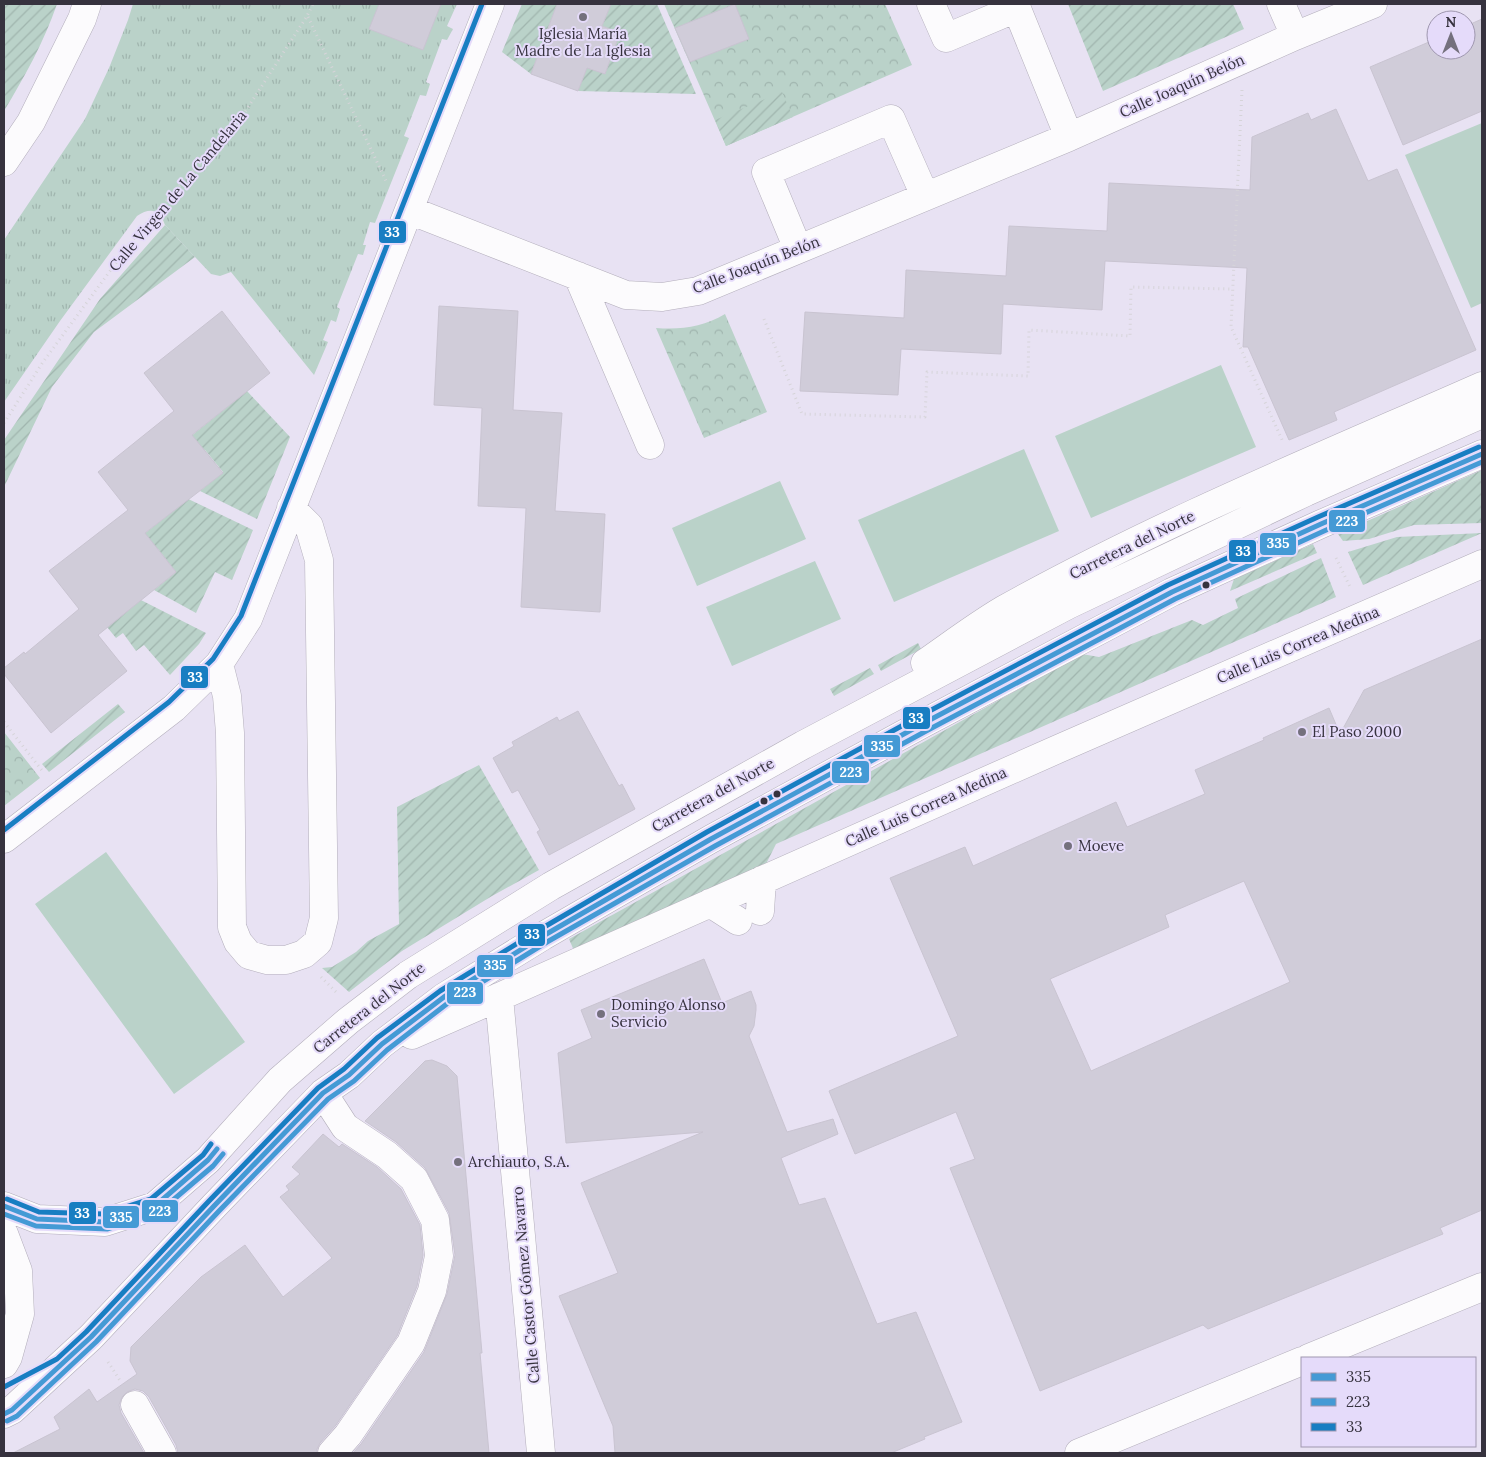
<svg xmlns="http://www.w3.org/2000/svg" width="1486" height="1457" font-family="Lora,serif">
<style>
.grass{fill:url(#grass-tufts)}
.park{fill:url(#park-crowns)}
.garden{fill:url(#garden-furrows)}
.pitch{fill:#bad2c9}
.building{fill:#d0ccd9;stroke:#c9c4d1;fill-rule:evenodd}
.lines{fill:none;stroke-linecap:round;stroke-linejoin:round}
.minor-casing{stroke:#b3aebb;stroke-width:29}
.path{stroke:#d6d4d9;stroke-width:3;stroke-dasharray:1 4;stroke-linecap:butt}
.minor{stroke:#fcfbfd;stroke-width:28}
.bus-1-casing{stroke:#e5dbfa;stroke-width:9}
.bus-2-casing{stroke:#e5dbfa;stroke-width:9}
.bus-3-casing{stroke:#e5dbfa;stroke-width:9}
.bus-1{stroke:#449ad5;stroke-width:5}
.bus-2{stroke:#449ad5;stroke-width:5}
.bus-3{stroke:#187ec2;stroke-width:5}
.poi-dot{fill:#74707d;stroke:#e5dbfa;stroke-width:2}
.bus-dot{fill:#36323e;stroke:#e5dbfa;stroke-width:2}
.labels{text-anchor:middle;stroke-width:4;stroke-linejoin:round;paint-order:stroke}
.poi-label{font-size:15px;fill:#36323e;stroke:#e5dbfa;text-anchor:start}
.street-label{font-size:15px;fill:#36323e;stroke:#e5dbfa}
.line-badge{stroke:#e5dbfa;stroke-width:2}
.badge-label{font-size:14px;text-anchor:middle;font-weight:bold;fill:#fff}
</style>
<defs>
<pattern id="grass-tufts" width="24" height="20" patternUnits="userSpaceOnUse" patternTransform="scale(1.25)"><rect width="24" height="20" fill="#bad2c9"/><path d="M3 7l-1-3M5 7V3M7 7l1-3M15 17l-1-3M17 17v-4M19 17l1-3" fill="none" stroke="#a0b5ae"/></pattern>
<pattern id="park-crowns" width="20" height="18" patternUnits="userSpaceOnUse" patternTransform="scale(1.25)"><rect width="20" height="18" fill="#bad2c9"/><path d="M2 6a3 3 0 1 1 6 0M12 15a3 3 0 1 1 6 0" fill="none" stroke="#a0b5ae"/></pattern>
<pattern id="garden-furrows" width="10" height="10" patternUnits="userSpaceOnUse" patternTransform="scale(1.25)"><rect width="10" height="10" fill="#bad2c9"/><path d="M-1 1l2-2M0 10L10 0M9 11l2-2" fill="none" stroke="#a0b5ae"/></pattern>
</defs>
<rect width="100%" height="100%" fill="#e8e2f3"/>
<path class="grass" d="M133 4H457L447 26 453 29 447 40 442 39 426 82 430 84 426 96 420 95 404 136 409 138 375 223 370 222 363 245H366L363 255 358 254 337 307 340 309 336 322 331 320 323 340 328 342 314 375 231 272 220 276 211 274 165 225C160 209 150 207 137 216L60 321 4 402V240L85 119 109 68 128 20Z"/>
<path class="park" d="M664 4H885L912 65 726 146Z
M725 314 767 412 704 438 656 328C681 330 703 327 725 314Z
M4 732 40 778 4 806Z"/>
<path class="garden" d="M4 4H57C44 42 25 76 4 111Z
M522 4H557L531 74 502 52Z
M611 4H657L696 94 578 91 587 67 605 74 620 33 602 26Z
M681 4H733L675 28 667 9Z
M1068 4H1233L1244 29 1103 91Z
M782 92 793 117 726 146 715 120Z
M165 225 195 257 94 332 52 387 4 487V440L100 299Z
M247 391 290 437 257 519 200 491 223 472 205 450 180 445Z
M1482 470V523L1414 525 1369 539 1343 541 1338 534Z
M182 496 253 530 232 580 215 572 196 613 154 590 176 572 158 549 131 544 167 516Z
M1482 533 1363 585 1348 552 1397 537Z
M1313 544 1317 553 1230 591 1234 579Z
M1321 558 1336 597 776 844 763 870 575 953 569 939 1082 654 1099 657 1192 620 1203 625 1238 608 1235 599Z
M133 596 206 633 199 644 170 675 144 645 136 651 123 633 116 638 107 627Z
M918 643 921 649 881 671 878 665Z
M870 668 874 674 834 696 830 689Z
M118 704 125 712 49 772 42 764Z
M479 765 539 870 492 896 402 951 349 992 322 968 332 967 356 952 368 941 399 924 397 807Z"/>
<path class="pitch" d="M1482 123V303L1471 308 1405 155Z
M1221 365 1256 447 1091 518 1055 436Z
M1024 449 1059 531 894 602 858 520Z
M780 481 806 539 697 586 672 528Z
M815 561 841 619 732 666 706 607Z
M106 852 245 1042 174 1094 35 904Z"/>
<path class="building" d="M379 4H441L423 50 369 29Z
M557 4H611L602 26 620 33 605 74 587 68 578 91 531 74Z
M735 4 749 39 690 62 675 28Z
M1482 19V111L1403 145 1370 67 1436 39V50H1466V26Z
M1336 109 1368 181 1397 169 1476 350 1334 412 1337 420 1289 440 1248 347H1243L1247 268 1105 261 1102 310 1003 304 1001 354 901 349 898 395 800 391 805 312 904 318 906 270 1006 276 1009 226 1107 231 1109 183 1250 190 1252 137 1308 113 1311 120Z
M439 306 518 311 513 410 562 413 555 511 605 514 600 612 521 607 526 508 478 506 482 408 434 405Z
M222 311 270 373 192 435 223 473 145 533 176 572 98 635 127 671 51 733 4 674V668L24 652 25 654 79 609 49 571 128 510 98 472 174 411 144 373Z
M1482 639V1210L1440 1228 1443 1234 1208 1329 1203 1325 1040 1391 950 1168 975 1159 956 1112 855 1154 829 1091 958 1036 890 878 965 847 973 866 1116 802 1127 827 1205 794 1195 770 1264 740 1263 738 1329 708 1340 734 1364 690ZM1244 881 1290 982 1091 1071 1050 979 1169 927 1165 915Z
M578 711 619 786 622 784 635 809 549 855 537 832 540 830 518 790 512 793 493 758 514 746 512 742 557 717 559 721Z
M704 959 722 1003 751 991 756 1005V1010L754 1026 749 1036 787 1132 833 1119 838 1134 781 1158 799 1205 825 1198 877 1324 916 1312 962 1422 924 1437 925 1439 891 1453H615L613 1426 559 1296 618 1273 581 1183 703 1132 566 1143 558 1053 592 1038 581 1010Z
M432 1060 447 1066 457 1076 482 1353H480L489 1453H353L361 1444 424 1352 447 1294 455 1255 449 1213 425 1168 396 1142 365 1121 425 1061Z
M323 1134 339 1147 342 1144 377 1167 401 1189 420 1225 423 1255 417 1286 397 1336 336 1425 320 1443 317 1449V1453H178L176 1445 149 1397 143 1391 135 1389 127 1392 122 1397 119 1405 121 1413 144 1453H13L60 1429 54 1417 89 1389 97 1402 137 1374 130 1361 131 1347 201 1277 245 1245 283 1297 332 1258 280 1197 289 1190 286 1186 300 1174 292 1167Z"/>
<g class="lines">
<defs>
<path id="minor" d="M931 4 946 38 1017 8
M1015 4 1069 137
M1281 4 1295 36
M4 162 31 122 82 19 87 4
M409 210 626 295 662 297 698 291 1069 137 1295 36 1373 4
M798 249 766 172 891 119 925 196
M578 276 650 445
M925 663C951 645 976 626 1003 610 1157 524 1321 457 1482 386
M219 664 227 696 230 733 232 927 238 942 249 955 267 960H286L304 954 318 942 324 918 319 560 309 526 291 508
M4 839 174 708 219 664 248 619 490 4
M710 903 738 921
M760 911 762 880
M499 997 541 1453
M412 1035 499 997 1058 749 1482 564
M323 1093 345 1127 387 1155 414 1179 435 1220 439 1256 432 1291 411 1343 348 1435 332 1453
M4 1206 37 1219 105 1222 155 1206 208 1160 280 1080 348 1021 408 975 551 886 803 745 1068 605 1306 492 1482 414
M4 1234 18 1271 20 1314 8 1357 4 1364
M1309 1358 1482 1287
M135 1405 162 1453
M4 1414 12 1410 91 1337 214 1206 323 1093 349 1075 382 1044 444 997 543 936 711 839 924 723 1172 592 1321 524 1482 454
M1079 1453 1302 1361"/>
</defs>
<use href="#minor" class="minor-casing"/>
<path class="path" d="M308 17 387 183
M1242 90 1231 327 1283 442
M764 319 802 414 925 417 927 372 1028 376 1029 330 1130 336 1131 287 1233 289
M4 423 43 362 138 233 245 112 307 16 313 4
M1336 558 1351 589
M4 722 44 773
M321 977 338 994
M108 1362 121 1382"/>
<use href="#minor" class="minor"/>
<defs>
<path id="bus-1" d="M4 1206 37 1219 105 1222 155 1206 208 1160 217 1149
M4 1414 12 1410 91 1337 214 1206 323 1093 349 1075 382 1044 444 997 543 936 711 839 924 723 1172 592 1321 524 1482 454"/>
<path id="bus-2" d="M4 1214 36 1226 107 1229 159 1212 213 1166 223 1154
M7 1421 17 1416 96 1342 219 1211 328 1099 354 1081 387 1050 448 1003 547 942 715 846 928 730 1175 599 1324 531 1482 462"/>
<path id="bus-3" d="M4 830 169 702 213 659 241 616 482 4
M7 1199 39 1212 104 1214 151 1199 203 1155 211 1144
M4 1387 57 1359 86 1332 209 1201 318 1088 344 1069 377 1038 440 991 539 930 707 832 920 716 1168 585 1318 517 1479 447"/>
</defs>
<use href="#bus-1" class="bus-1-casing"/>
<use href="#bus-2" class="bus-2-casing"/>
<use href="#bus-3" class="bus-3-casing"/>
<use href="#bus-1" class="bus-1"/>
<use href="#bus-2" class="bus-2"/>
<use href="#bus-3" class="bus-3"/>
</g>
<g class="poi-dot">
<circle cx="583" cy="17" r="5"/>
<circle cx="1302" cy="732" r="5"/>
<circle cx="1068" cy="846" r="5"/>
<circle cx="601" cy="1014" r="5"/>
<circle cx="458" cy="1162" r="5"/>
</g>
<g class="bus-dot">
<circle cx="1206" cy="585" r="4.5"/>
<circle cx="777" cy="794" r="4.5"/>
<circle cx="764" cy="801" r="4.5"/>
</g>
<g class="labels">
<g class="poi-label">
<text x="583" y="39" text-anchor="middle">Iglesia María<tspan x="583" dy="17">Madre de La Iglesia</tspan></text>
<text x="1312" y="737">El Paso 2000</text>
<text x="1078" y="851">Moeve</text>
<text x="611" y="1010">Domingo Alonso<tspan x="611" dy="17">Servicio</tspan></text>
<text x="468" y="1167">Archiauto, S.A.</text>
</g>
<g class="street-label">
<text transform="translate(1182 86) rotate(-24)" y="5">Calle Joaquín Belón</text>
<text transform="translate(178 191) rotate(-50)" y="5">Calle Virgen de La Candelaria</text>
<text transform="translate(756 265) rotate(-21)" y="5">Calle Joaquín Belón</text>
<text transform="translate(1132 545) rotate(-26)" y="5">Carretera del Norte</text>
<text transform="translate(1298 645) rotate(-23)" y="5">Calle Luis Correa Medina</text>
<text transform="translate(713 795) rotate(-29)" y="5">Carretera del Norte</text>
<text transform="translate(926 807) rotate(-24)" y="5">Calle Luis Correa Medina</text>
<text transform="translate(369 1008) rotate(-38)" y="5">Carretera del Norte</text>
<text transform="translate(526 1285) rotate(-95)" y="5">Calle Castor Gómez Navarro</text>
</g>
</g>
<g class="line-badge">
<rect x="378" y="220" width="29" height="24" rx="5" fill="#187ec2"/>
<rect x="1328" y="509" width="38" height="24" rx="5" fill="#449ad5"/>
<rect x="1259" y="532" width="38" height="24" rx="5" fill="#449ad5"/>
<rect x="1228" y="539" width="29" height="24" rx="5" fill="#187ec2"/>
<rect x="180" y="665" width="29" height="24" rx="5" fill="#187ec2"/>
<rect x="902" y="706" width="29" height="24" rx="5" fill="#187ec2"/>
<rect x="863" y="734" width="38" height="24" rx="5" fill="#449ad5"/>
<rect x="831" y="760" width="39" height="24" rx="5" fill="#449ad5"/>
<rect x="517" y="923" width="29" height="24" rx="5" fill="#187ec2"/>
<rect x="476" y="954" width="38" height="24" rx="5" fill="#449ad5"/>
<rect x="446" y="981" width="38" height="24" rx="5" fill="#449ad5"/>
<rect x="141" y="1199" width="38" height="24" rx="5" fill="#449ad5"/>
<rect x="68" y="1201" width="29" height="24" rx="5" fill="#187ec2"/>
<rect x="102" y="1205" width="38" height="24" rx="5" fill="#449ad5"/>
</g>
<g class="badge-label">
<text x="392" y="237">33</text>
<text x="1347" y="526">223</text>
<text x="1278" y="548">335</text>
<text x="1243" y="556">33</text>
<text x="195" y="682">33</text>
<text x="916" y="723">33</text>
<text x="882" y="751">335</text>
<text x="851" y="777">223</text>
<text x="532" y="939">33</text>
<text x="495" y="970">335</text>
<text x="465" y="997">223</text>
<text x="160" y="1216">223</text>
<text x="82" y="1218">33</text>
<text x="121" y="1222">335</text>
</g>
<rect width="1486" height="1457" fill="none" stroke="#36323e" stroke-width="10"/>
<rect x="1301" y="1357" width="175" height="90" fill="#e5dbfa" stroke="#9f97af"/>
<rect x="1311" y="1373" width="25" height="8" fill="#449ad5" stroke="#9f97af"/>
<text x="1346" y="1382" font-size="15" fill="#36323e">335</text>
<rect x="1311" y="1398" width="25" height="8" fill="#449ad5" stroke="#9f97af"/>
<text x="1346" y="1407" font-size="15" fill="#36323e">223</text>
<rect x="1311" y="1423" width="25" height="8" fill="#187ec2" stroke="#9f97af"/>
<text x="1346" y="1432" font-size="15" fill="#36323e">33</text>
<g transform="translate(1451 35)"><circle r="24" fill="#e5dbfa" stroke="#9f97af"/>
<path d="M0-4L9 19L0 12L-9 19Z" fill="#74707d"/>
<text y="-8" font-size="14" font-weight="bold" text-anchor="middle" fill="#36323e">N</text>
</g>
</svg>
